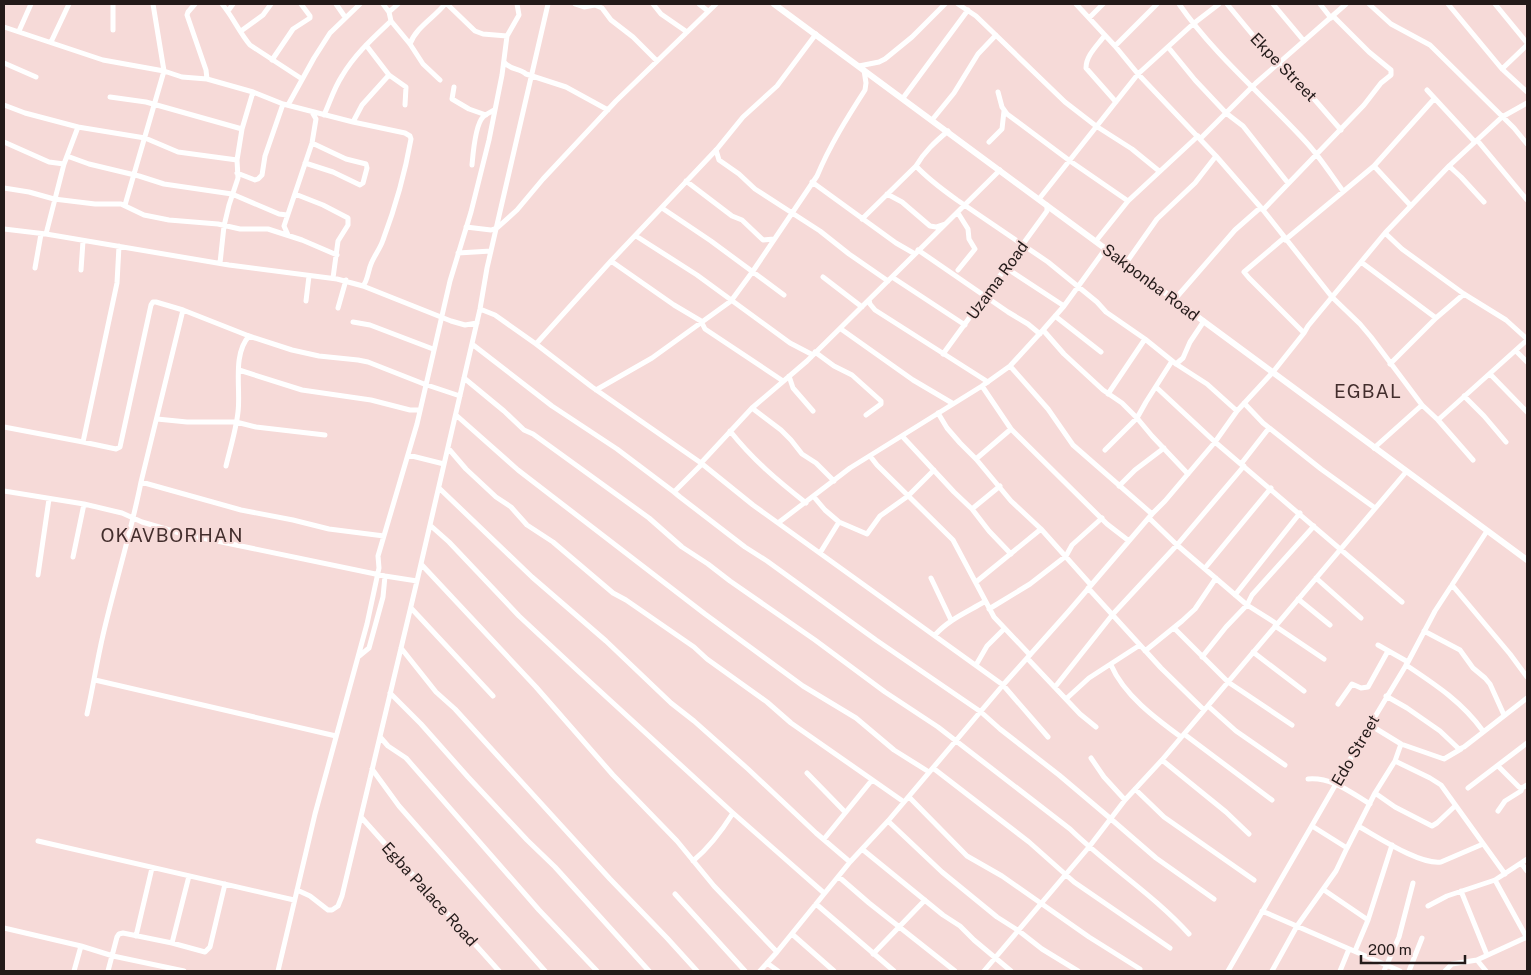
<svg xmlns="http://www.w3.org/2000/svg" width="1531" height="975" font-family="'Public Sans',sans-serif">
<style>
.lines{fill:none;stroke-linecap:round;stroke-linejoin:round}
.minor{stroke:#fff;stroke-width:5}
.major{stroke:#fff;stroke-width:6}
.labels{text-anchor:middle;stroke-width:4;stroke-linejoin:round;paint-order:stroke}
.street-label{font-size:16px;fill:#231a19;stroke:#f6dad8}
.quarter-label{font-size:19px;letter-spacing:1px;fill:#432e2d;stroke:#f6dad8}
</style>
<rect width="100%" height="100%" fill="#f6dad8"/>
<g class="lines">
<path class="minor" d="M113 4V30
M195 4 188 12 187 15 206 70 207 79
M222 4C233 17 239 32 250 45L302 79
M336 4 345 17
M383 4 389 12 391 21 410 44 423 64 440 80
M447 4 475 31 483 34 507 36
M575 4 584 7 595 5 602 8 611 20 633 37 657 61
M653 4 661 14 687 32
M699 4 708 11
M958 4 976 16 1065 102 1096 126 1132 149 1159 171
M1076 4 1115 46 1138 74 1216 156 1263 210 1332 297 1360 324 1371 337 1422 405 1438 420 1473 460
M1179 4C1215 56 1264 96 1306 142 1320 157 1331 175 1343 191
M1227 4 1266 51 1308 92 1341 130
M1273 4 1304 41
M1320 4 1331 18
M1369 4 1391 24 1430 45 1514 128 1527 144
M1448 4 1502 69 1527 92
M1495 4 1527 43
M228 11 233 4
M389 12 398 4
M1089 18 1103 4
M4 27 103 60 164 71 182 77 207 79 253 92 283 104 353 122 405 133 410 136 411 139C405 173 395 208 383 240 380 249 374 256 371 264 368 271 368 280 363 286L337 279 229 265 46 234 4 229
M19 31 31 4
M241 31 263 15 271 4
M1105 35C1098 45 1086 55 1086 68L1116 102
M51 42 69 4
M410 44C416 27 435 17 445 4
M366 45 389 75 406 87 405 105
M1115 46 1157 4
M1168 47 1195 80 1226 113 1243 126 1288 183
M272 60 293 29 310 18V16L301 4
M504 62C510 70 519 68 526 74L566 87 608 110
M4 63 36 77
M859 66 879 62 885 59 912 37 945 4
M1502 69 1527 45
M454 87 452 99 469 109 486 115
M1427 90 1475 142
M998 92 1002 107 1007 114 1070 161 1128 201
M110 97 146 102 242 129
M903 98 968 10
M4 105 25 113 78 127
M288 105 314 58 330 33 360 4
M324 115C330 102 334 88 342 76 355 54 373 38 391 21
M932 120 954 93 978 54 996 35
M353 122 362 105 389 75
M948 131C935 142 924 152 916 166 928 179 943 190 957 200L1048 262 1097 302 1106 312 1145 339 1176 364 1207 384 1237 411
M1200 139 1256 83 1346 4
M1477 140 1527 200
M4 142 49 162 64 164
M989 142 1002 129 1004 111
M716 150 719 160 739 174 755 189 820 231 849 254 888 281
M67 156 89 164 139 176 164 184 232 194 279 214 287 215
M305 163 333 172 360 185 363 183 367 168 366 164 346 159 312 143
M472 165C473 154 475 125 483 117 486 114 491 112 494 110
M1374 166 1411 206
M1449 166 1461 177 1484 202
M237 173 255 180 258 179 262 175 265 156 283 104
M686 181 732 216 742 220 763 240 774 239
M812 182 896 243 915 254
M4 188 29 192 54 199 95 204H121L144 215 169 220 218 224 240 229H268L302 240 337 255
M295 194 323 205 348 218V225L338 241 333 278
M887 194 902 202 930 226 936 227 945 224
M1039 199 1138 74 1193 24 1219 4
M125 205 164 71 153 4
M662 208 711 241 784 295
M1263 210 1364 105 1381 83 1391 75V70L1369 52 1333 16
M862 219 916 166
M466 227 491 230 497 228 517 210 543 179 616 101 716 4
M1385 233 1402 249 1464 294 1506 320 1527 339
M46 234 64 164 78 127 145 138 178 152 237 160
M288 235 284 226 312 143 316 119 312 112
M636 236 697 275 790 343 813 355
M1284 238 1244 272 1249 278 1304 333
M1285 240 1374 166 1434 99
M1096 241 1128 201 1198 136
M918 250 1008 312 1028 324 1040 334
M458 253 491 251
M611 261 674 305 701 321 705 329 783 381
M1361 262 1436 318
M220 263 224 226 229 205 238 178 237 160 242 129 253 92
M1126 263 1157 219 1195 183 1216 156
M35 268 41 234
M1006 268 1064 306
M81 270 83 241
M958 270 975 249 969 239 968 229 958 213
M823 277 862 307
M892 277 965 325
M363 286 451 321 465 325 477 323
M1175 299 1235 230 1260 208
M869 300 870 304 875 310 988 382
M306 301 309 276
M338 308 346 280
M480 309 495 315 536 344 592 387 701 463 753 505 1003 685 1048 737
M1055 316 1101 352
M353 322 370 325 433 349
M841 329 913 380 952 403
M1043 330 1064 354 1103 390 1122 403 1137 418 1152 436 1188 474
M472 344 552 406 617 449 674 492
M536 344 611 261 717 149 743 117 777 86 816 34
M1516 351 1527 362
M815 352 834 366 852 375 881 401V404L866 415
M943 354 1047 211V205
M1176 364 1183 358 1190 342 1204 321
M1390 364 1436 318 1464 294
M1010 366 1048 409 1073 445 1152 514
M239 370 302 390 371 400 410 410H419
M1490 374 1527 412
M789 376 793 388 813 411
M464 378 504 411 524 430 533 434 649 518 682 547 708 564 730 581 815 640 885 692 938 727 1070 829C1108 866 1154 895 1189 934
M982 386 1011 429 1107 524 1129 541
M1156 387 1215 442 1402 602
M596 390 652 358 731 301 753 271 817 176C830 145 847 118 865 90L866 83 864 70
M1108 394 1145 339
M1464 396 1484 416 1506 442
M1244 403 1263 423 1321 469 1375 508
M752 408 781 430 791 440 802 454 816 463 834 481
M938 413 947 428 960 443 976 459 1011 501 1041 529 1091 585
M456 415 518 470 705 614 803 686 856 718 894 750 929 772
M157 419 187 422H236L256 427 325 435
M1438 420 1527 340
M4 427 83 442 117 283 119 246
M730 431C753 460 777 480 806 503
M902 436 954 492 972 509 989 531 1011 554
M83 442 116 449 120 447 151 305 153 302H156L183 310
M448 448 466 469 496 497 511 507 527 525 553 542 613 593 626 600 694 647 707 659 767 702 791 723 904 802
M1374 448 1422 405
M1105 450 1137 418 1146 402 1172 361
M408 455 444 464
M870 456 877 465 953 540 994 617 1030 655
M976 459 1011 429
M701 463 752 408 807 361 1000 170
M702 464 674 492 680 497 745 547 767 561 876 640 981 712 1000 729 1059 775 1111 819 1156 858 1214 899
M1241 464 1269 428
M226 466C230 449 236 430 238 412 241 389 232 355 249 336
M141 482 183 310 249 336 292 350 319 356 358 360 368 362 424 384 460 396
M1119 486 1135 470 1164 448
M439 488 532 577 606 641 671 703 694 721 748 769 816 833 850 862
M4 491 84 504 122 513 142 522 183 534 385 576 417 581 480 309 487 268 548 4
M814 497 825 510 839 522 867 534 880 516 908 496 934 470
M972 509 1000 486
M1149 518 1177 545 1247 605 1277 624
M778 523 850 468 982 386 1010 366 1043 330 1064 306 1106 248
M431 526 449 542 519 616 577 670 733 813 824 893
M820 553 839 522
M73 557 84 504
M421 564 536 687 613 775 677 841 714 886 777 952
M1205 568 1271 488
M38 575 49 499
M931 578 951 620
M1316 578 1361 618
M976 582 1041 529
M1452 585 1510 654 1527 677
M1088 588 1161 668 1204 710
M1235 595 1300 513
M1298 599 1330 625
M411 608 493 696
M989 609 1030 584 1066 556 1072 545 1102 518
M1275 626 1324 659
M1174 628 1228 682 1292 725
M1424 631 1460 650 1473 668 1485 678 1490 684 1504 715
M935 635C948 620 967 612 984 602
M1378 645 1408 662
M401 648 436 692 455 709 610 879 667 938 697 971
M1145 651 1182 621 1195 609 1216 578
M1253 652 1304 691
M358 657 369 648 383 597 385 576
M1202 657 1226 627 1247 605 1252 595 1314 526
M1027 658 1080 714 1096 727
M976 665 987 646 1004 629
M1111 665C1124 695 1155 718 1181 737
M1406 665C1436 685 1462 702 1483 731
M95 680 336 736
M1055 687 1113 614 1177 545 1244 466
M390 693 421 724 468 777 527 840 555 867 649 971
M1386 696 1407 708 1440 731 1459 749 1464 747 1527 698
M1066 699 1089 678 1140 645
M1338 704 1352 684 1361 688 1368 687 1388 651
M1208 706 1236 731 1285 765
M87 714C93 687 97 661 103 635 115 583 131 533 141 482L241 510 293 520 329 529 384 536
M1370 725 1401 744 1395 761 1430 778 1441 785 1505 874
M1184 734 1272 800
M381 738 388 746 406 758 539 910 597 971
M1401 744 1444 759 1461 749
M1091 758 1104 777 1125 800
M1162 760 1226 812 1249 834
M1498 766 1519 787 1522 788 1527 785
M933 768 1029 842 1074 882 1170 948
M372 769 399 806 545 971
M807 773 845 812
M1308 779C1332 777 1350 792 1370 804
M1468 788 1527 743
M1135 789 1164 817 1254 880
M1375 793 1395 807 1432 826 1437 823 1455 806
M909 797 967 856 1002 876 1089 937 1140 969
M1498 811 1505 801 1521 791 1522 788
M361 817 499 971
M888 821 942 872 997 917 1019 931 1042 949 1078 971
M1358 826C1378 837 1420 865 1441 862L1483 844
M824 839 872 780
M38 841 294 900
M1347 848 1375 793 1395 761
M862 849 943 915 960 926 974 940 1011 971
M693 861C710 847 721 832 733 813
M1521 863 1527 871
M839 877 869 903 955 971
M1495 880 1527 938
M297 890 310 896 328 910H332L338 906 342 896 417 581
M1324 890 1368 920
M1461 891 1487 955
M675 894 745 971
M816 904 894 971
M1428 906 1447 896 1495 880 1527 859
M1262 911 1400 971
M4 928 81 946 113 956 184 971
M792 934 834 971
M136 936 152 868
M172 943 189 876
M1355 951 1368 920 1392 845
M873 954 925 900
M1477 960 1486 971
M767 963 778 971
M74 971 81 946
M108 971 117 937 119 934 123 933 172 943 205 952 210 947 225 884
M278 971 315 814 367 624 379 568 378 556 417 424 450 281 471 212 489 140 502 75 507 36 519 15 517 4
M760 971 777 952 850 862 888 821 1003 685 1069 611 1152 514 1165 501 1215 442 1237 411 1273 372 1304 333 1308 326 1385 233 1449 166 1502 117 1527 103
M984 971 1089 847 1125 800 1162 760 1406 472
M1228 971 1370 725 1408 662 1435 611 1487 531
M1272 971 1297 926 1336 871 1347 848 1312 826
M1340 971 1349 949
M1384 971 1399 937 1413 883
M1409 971 1422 938
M1445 971 1452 964 1477 960 1527 937"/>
<path class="major" d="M774 4 1527 560"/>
</g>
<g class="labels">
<g class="street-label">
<text transform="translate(1284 67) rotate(46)" y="6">Ekpe Street</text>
<text transform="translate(997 280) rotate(-54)" y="6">Uzama Road</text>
<text transform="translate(1151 282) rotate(37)" y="6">Sakponba Road</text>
<text transform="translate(1355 750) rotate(-60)" y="6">Edo Street</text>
<text transform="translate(430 894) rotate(48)" y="6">Egba Palace Road</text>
</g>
<g class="quarter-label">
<text x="1368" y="398">EGBAL</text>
<text x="172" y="542">OKAVBORHAN</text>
</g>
</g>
<rect width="1531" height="975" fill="none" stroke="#231a19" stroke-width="10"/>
<path d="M1361 955v8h104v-8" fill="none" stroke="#231a19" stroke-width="2.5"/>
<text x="1368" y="955" font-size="15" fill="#231a19" stroke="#f6dad8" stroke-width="4" paint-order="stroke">200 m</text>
</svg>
